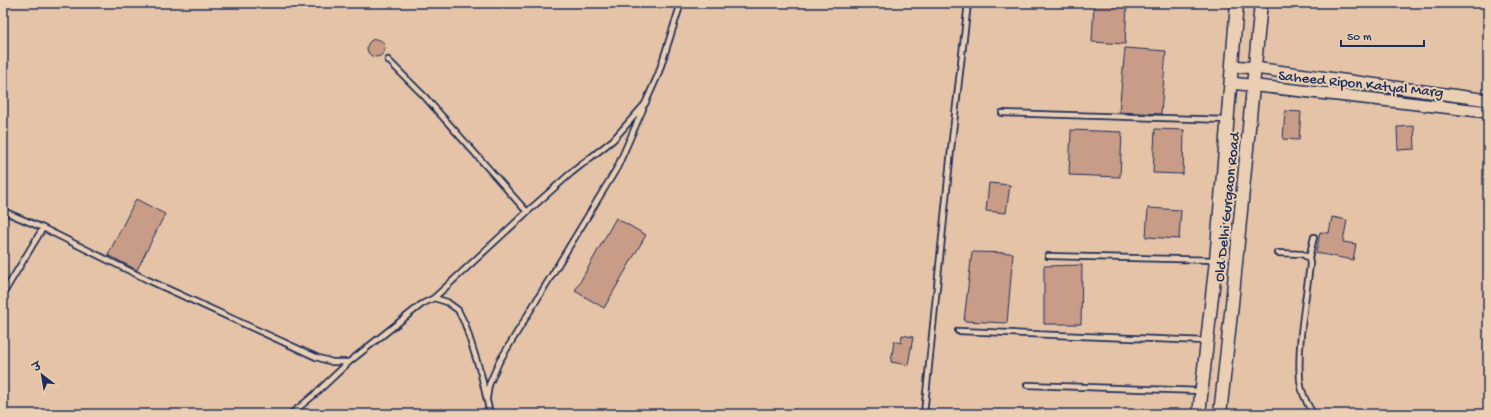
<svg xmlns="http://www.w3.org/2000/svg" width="1491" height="417" font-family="'Gochi Hand','Playpen Sans Deva',sans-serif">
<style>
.building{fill:#c89c86;stroke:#1b2f5e}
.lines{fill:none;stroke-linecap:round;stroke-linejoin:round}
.service-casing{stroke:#1b2f5e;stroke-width:8}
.tertiary-casing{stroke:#1b2f5e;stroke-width:14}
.secondary-casing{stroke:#1b2f5e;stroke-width:15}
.service{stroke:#ebcfb2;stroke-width:4.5}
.tertiary{stroke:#ebcfb2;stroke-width:11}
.secondary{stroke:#ebcfb2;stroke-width:12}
.labels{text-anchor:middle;stroke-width:4;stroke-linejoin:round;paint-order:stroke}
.street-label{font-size:15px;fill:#1b2f5e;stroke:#ebcfb2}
</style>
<rect width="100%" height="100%" fill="#e5c3a6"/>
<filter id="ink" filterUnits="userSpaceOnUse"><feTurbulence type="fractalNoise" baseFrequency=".025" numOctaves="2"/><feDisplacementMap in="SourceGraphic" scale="8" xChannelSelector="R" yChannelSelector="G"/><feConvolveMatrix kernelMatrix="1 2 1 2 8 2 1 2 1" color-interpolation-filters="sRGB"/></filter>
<g filter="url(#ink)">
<path class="building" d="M1094 4 1127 5 1125 44 1092 42Z
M367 48a9 9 0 1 1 18 0a9 9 0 1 1-18 0Z
M1125 48 1166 51 1161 114 1119 112Z
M1285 111 1301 112 1299 140 1283 139Z
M1414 126 1415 149 1398 150 1397 127Z
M1155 129 1184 130 1183 174 1153 173Z
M1071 130 1122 132 1120 177 1069 175Z
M989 183 1010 185 1006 213 986 211Z
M136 199 165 214 137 270 108 255Z
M1148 208 1181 210 1179 239 1146 237Z
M1332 217 1347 220 1343 242 1356 244 1353 260 1316 253 1320 232 1329 233Z
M616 218 646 235 604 308 575 291Z
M972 252 1013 253 1007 323 964 321Z
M1082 265 1081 324H1044V266Z
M902 335 913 337 908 365 891 362 894 341 901 343Z"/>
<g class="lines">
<defs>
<path id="service" d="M388 60 425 97 527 212
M1002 113 1227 120
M3 211 43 228 148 280 316 357 332 362H349
M1278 253 1302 254 1309 258 1310 264C1306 300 1297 343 1300 380 1301 392 1307 404 1313 414
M1048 256 1216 260
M1309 258 1314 237
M3 294 43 228
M434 298 527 212 571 173 613 140 645 104 658 75 681 3
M958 331 1206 341
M1027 385 1201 391
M487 398 489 385 499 362 617 168 643 109
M291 414 314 395 349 362 422 304 434 298 447 302 458 310 465 324 481 374 490 414
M924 414 952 140 968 3"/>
<path id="tertiary" d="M1232 66 1255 68 1488 100
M1231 83 1488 112"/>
<path id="secondary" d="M1199 414 1216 260 1237 3
M1220 414 1232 304 1261 3"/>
</defs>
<use href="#service" class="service-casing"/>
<use href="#tertiary" class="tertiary-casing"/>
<use href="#secondary" class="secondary-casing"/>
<use href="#service" class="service"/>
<use href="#tertiary" class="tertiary"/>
<use href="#secondary" class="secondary"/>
</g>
</g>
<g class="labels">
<g class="street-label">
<text transform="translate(1361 83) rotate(6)" y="5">Saheed Ripon Katyal Marg</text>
<text transform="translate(1226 207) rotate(-84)" y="5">Old Delhi Gurgaon Road</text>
</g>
</g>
<rect width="1491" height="417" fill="none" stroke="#ebcfb2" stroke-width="16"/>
<rect x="8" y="8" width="1475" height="401" fill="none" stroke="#1b2f5e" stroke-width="1.5" filter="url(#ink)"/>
<g transform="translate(42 375) rotate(329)" stroke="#ebcfb2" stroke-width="3" paint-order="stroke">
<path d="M0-3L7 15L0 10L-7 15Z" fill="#1b2f5e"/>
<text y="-6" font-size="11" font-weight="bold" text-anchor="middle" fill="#1b2f5e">उ</text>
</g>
<path d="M1341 40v6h83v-6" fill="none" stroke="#1b2f5e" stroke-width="2"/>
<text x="1347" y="40" font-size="12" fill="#1b2f5e" stroke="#ebcfb2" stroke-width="3" paint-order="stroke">50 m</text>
</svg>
